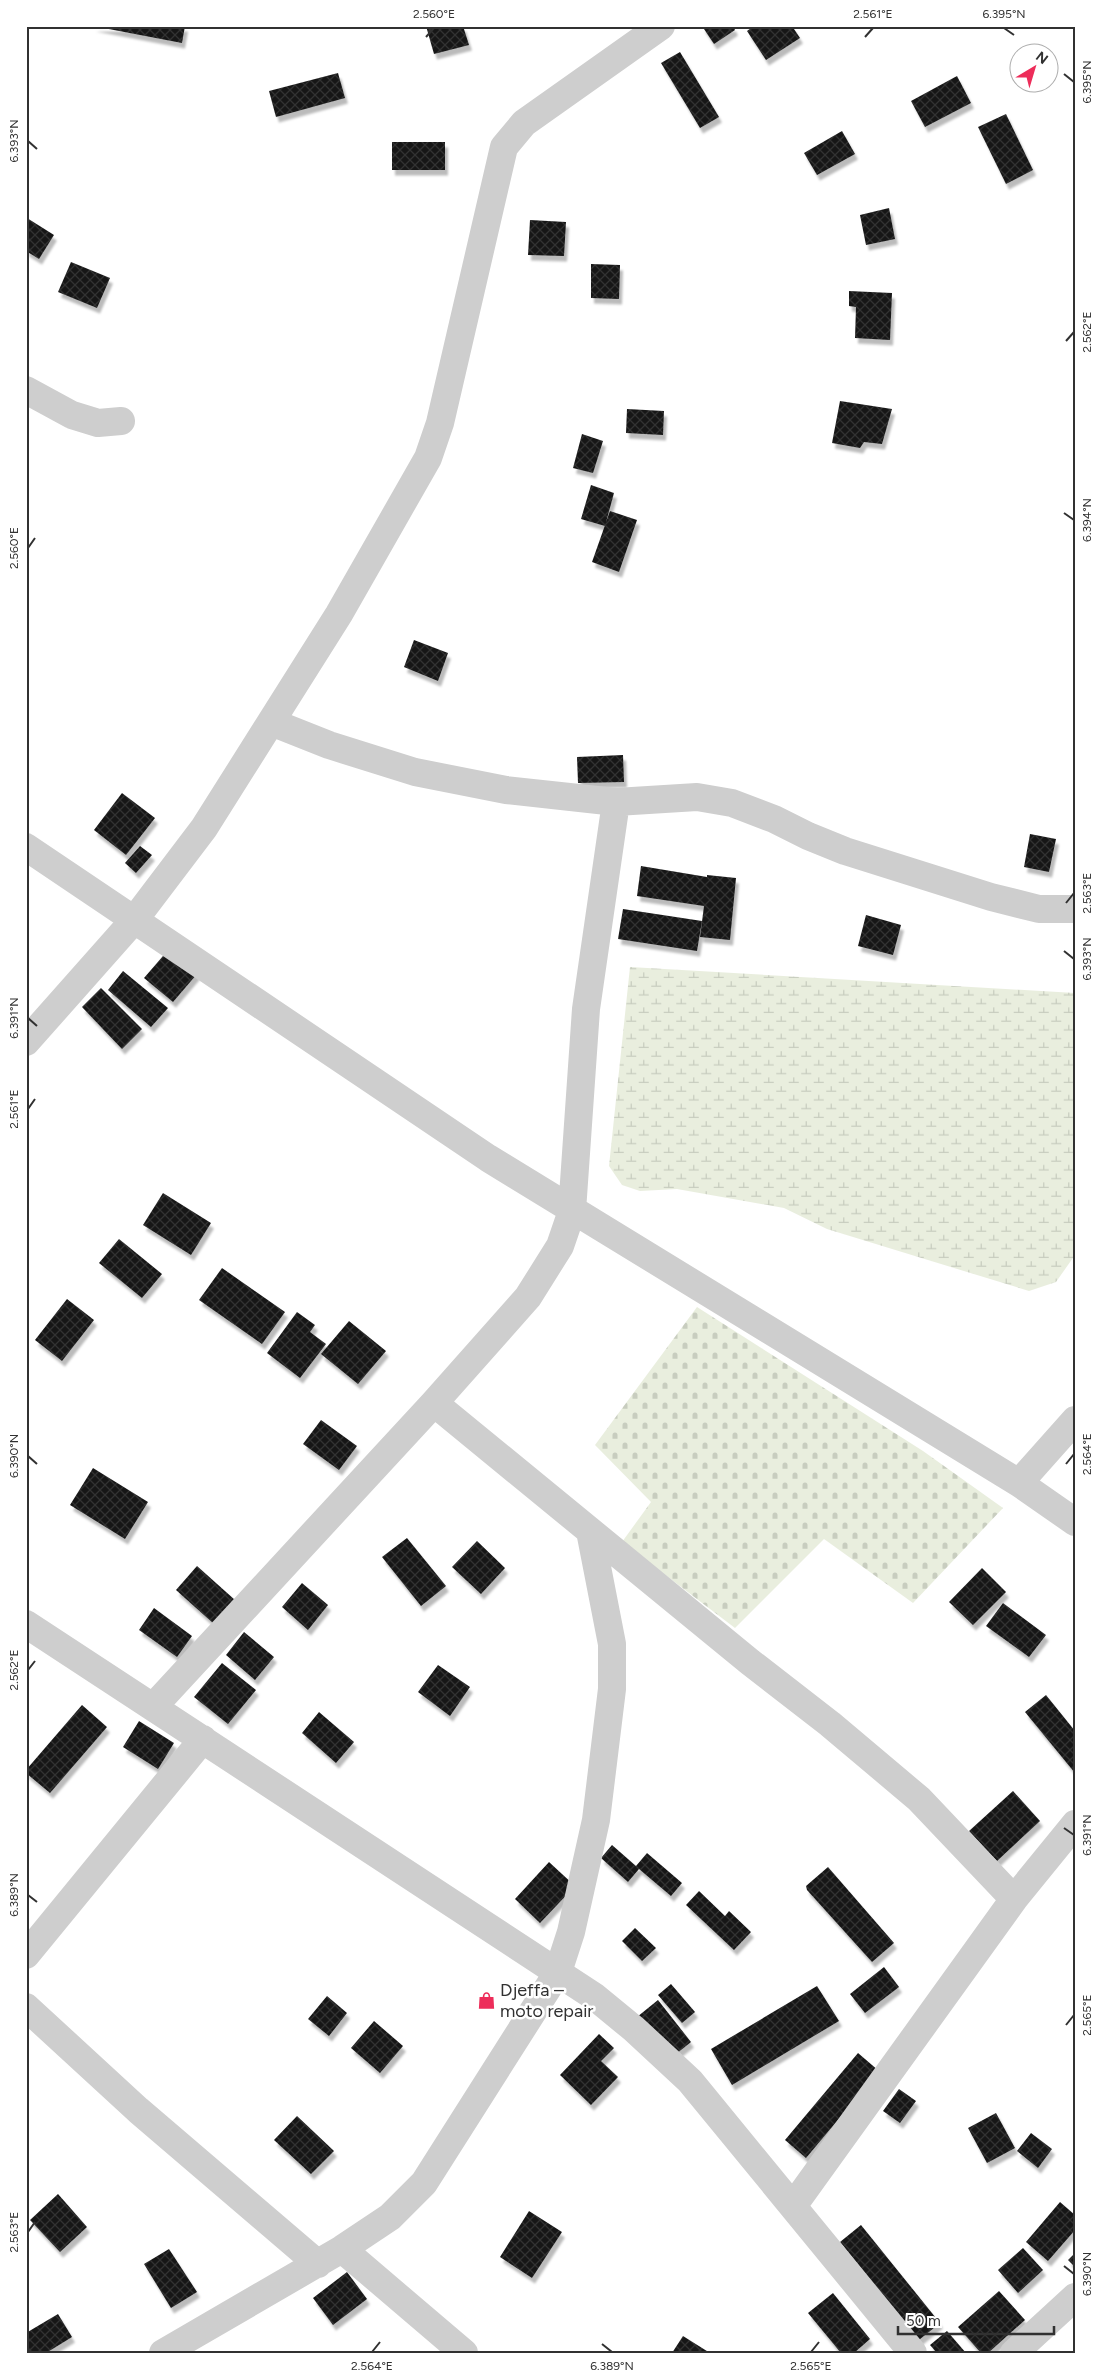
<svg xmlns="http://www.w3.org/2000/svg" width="1101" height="2379" font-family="Figtree,sans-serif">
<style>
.wetland{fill:url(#wetland-marsh)}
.cemetery{fill:url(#cemetery-stones)}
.building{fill:url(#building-cross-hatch);filter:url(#shadow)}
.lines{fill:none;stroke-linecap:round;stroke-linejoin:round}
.minor{stroke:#cecece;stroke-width:28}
.ticks{fill:none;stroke:#313131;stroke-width:2}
.labels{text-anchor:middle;stroke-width:5;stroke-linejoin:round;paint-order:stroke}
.poi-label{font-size:18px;fill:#313131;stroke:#fff;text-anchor:start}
.neatline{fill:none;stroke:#313131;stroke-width:2}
.ticks-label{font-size:12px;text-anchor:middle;fill:#313131}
</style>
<defs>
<pattern id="wetland-marsh" width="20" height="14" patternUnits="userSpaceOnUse" patternTransform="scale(1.25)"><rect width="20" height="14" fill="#e9eede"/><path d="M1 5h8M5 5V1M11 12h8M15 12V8" fill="none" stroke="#c8cdbf"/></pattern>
<pattern id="cemetery-stones" width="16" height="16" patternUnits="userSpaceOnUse" patternTransform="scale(1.25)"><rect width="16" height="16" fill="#e9eede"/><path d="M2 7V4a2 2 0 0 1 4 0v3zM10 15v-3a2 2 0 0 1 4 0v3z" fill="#c8cdbf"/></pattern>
<pattern id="building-cross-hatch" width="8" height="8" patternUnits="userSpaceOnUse" patternTransform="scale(1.25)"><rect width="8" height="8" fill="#181818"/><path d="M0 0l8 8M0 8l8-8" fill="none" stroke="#313131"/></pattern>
<filter id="shadow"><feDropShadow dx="3" dy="5.5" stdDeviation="1" flood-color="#0004"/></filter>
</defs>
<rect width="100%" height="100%" fill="#fff"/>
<path class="wetland" d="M630 967 1075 993V1255L1056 1282 1029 1291 827 1229 784 1208 677 1189 640 1191 622 1185 609 1166Z"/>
<path class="cemetery" d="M697 1307 923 1451 1003 1508 913 1603 824 1539 735 1628 622 1542 651 1502 595 1445Z"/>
<path class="building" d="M93 26H185L182 43Z
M426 26H463L469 45 434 54Z
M702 26H733L735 30 714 44Z
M754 26H792L800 38 766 60 747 31Z
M680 52 719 117 700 128 661 63Z
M338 73 345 98 276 117 269 91Z
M957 76 971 103 925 127 911 101Z
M1006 114 1033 170 1006 184 978 127Z
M842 131 855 154 817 175 804 153Z
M392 142H445V170H392Z
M889 208 895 239 866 245 860 215Z
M27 218 54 235 39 259 26 251Z
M530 220 566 222 564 256 528 255Z
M71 262 110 278 97 308 58 292Z
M591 264 620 265 619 299 591 298Z
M849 291 892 293 890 340 855 338 856 307 849 306Z
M840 401 892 409 882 444 864 442 860 448 832 443Z
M627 409 664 411 663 435 626 433Z
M582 434 603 441 593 473 573 468Z
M591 485 614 493 605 526 581 519Z
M610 511 637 520 619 572 592 562Z
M414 640 448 653 438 681 404 667Z
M623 755 624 782 578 783 577 757Z
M122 793 155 818 126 855 94 830Z
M1030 834 1056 839 1049 872 1024 867Z
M140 846 152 855 136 873 125 863Z
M641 866 707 877V875L736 878 730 940 700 937 704 906 637 896Z
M623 909 702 921 697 951 618 939Z
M866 915 901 925 893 955 858 946Z
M169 949 197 974 173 1002 144 978Z
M123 971 168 1008 151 1027 108 990Z
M101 988 142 1029 122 1049 82 1007Z
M163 1193 211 1223 191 1255 143 1225Z
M119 1239 162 1274 142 1298 99 1263Z
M222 1268 285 1312 262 1344 199 1300Z
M67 1299 94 1320 62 1361 35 1340Z
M297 1312 315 1325 310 1332 326 1344 300 1378 267 1353Z
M349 1321 386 1351 358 1384 321 1354Z
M321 1420 357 1446 339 1470 303 1444Z
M93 1468 148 1502 125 1539 70 1505Z
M407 1538 446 1586 421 1606 382 1557Z
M477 1541 505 1568 481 1594 452 1567Z
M197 1566 235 1600 214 1624 176 1590Z
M982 1568 1006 1592 973 1625 949 1602Z
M302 1583 328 1605 308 1630 282 1607Z
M1003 1603 1046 1635 1029 1657 986 1626Z
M154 1608 192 1636 177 1657 139 1630Z
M244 1632 274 1657 255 1680 226 1655Z
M222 1663 256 1690 228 1724 194 1697Z
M438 1665 470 1687 450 1716 418 1692Z
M1046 1695 1075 1731V1773L1025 1712Z
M82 1705 107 1727 50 1793 26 1773V1770Z
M319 1712 354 1742 336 1763 302 1733Z
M139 1721 174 1743 158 1769 123 1747Z
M1013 1791 1040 1821 997 1861 969 1831Z
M612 1845 636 1866 647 1853 682 1883 671 1896 639 1869 628 1882 601 1858Z
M549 1862 575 1886 540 1923 515 1899Z
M828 1867 894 1943 872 1962 807 1890 806 1886Z
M699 1891 725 1916 729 1911 751 1932 734 1950 686 1905Z
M635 1928 656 1948 642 1961 622 1941Z
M884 1967 899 1987 865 2013 850 1994Z
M671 1984 695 2012 682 2023 658 1995Z
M817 1986 839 2021 732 2085 711 2049Z
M327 1996 347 2013 329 2036 308 2019Z
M658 2000 691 2042 671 2058 637 2017Z
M374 2021 403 2046 380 2073 351 2048Z
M599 2034 614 2048 601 2061 618 2077 591 2105 560 2075Z
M858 2053 879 2071 806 2158 785 2140Z
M899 2089 916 2101 900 2123 883 2111Z
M996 2113 1015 2148 987 2163 968 2128Z
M297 2116 334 2151 311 2174 274 2140Z
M1031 2133 1052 2149 1038 2168 1017 2151Z
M58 2194 87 2227 60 2252 30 2220Z
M1060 2202 1075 2215V2230L1048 2261 1026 2242Z
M529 2211 562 2232 532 2278 500 2257Z
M861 2225 940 2323 919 2340 840 2242Z
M1023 2248 1043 2270 1018 2293 998 2270Z
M169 2249 197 2292 171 2308 144 2264Z
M1075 2253V2267L1068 2260Z
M347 2272 367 2299 333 2325 313 2298Z
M999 2291 1025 2320 988 2353H981L958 2327Z
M833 2293 870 2339 854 2353H841L808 2313Z
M58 2314 72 2337 46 2353H26V2333Z
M947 2331 966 2353H937L930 2345Z
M683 2336 710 2353H672Z"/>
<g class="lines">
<path class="minor" d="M26 390 72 415 98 423 121 421
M271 722 329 745 415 772 506 790 616 802 697 797 732 803 774 819 808 836 845 851 991 897 1039 909H1075
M26 847 488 1158 1019 1483 1075 1522
M26 1042 135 919 204 828 339 614 428 458 440 423 504 147 524 123 661 26
M434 1403 750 1662 830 1724 919 1799 1014 1899
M1019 1483 1075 1420
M26 1624 595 1997 634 2029 690 2081 913 2353
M154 1706 434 1403 528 1297 560 1246 572 1211 586 1009 616 802
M26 1955 203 1739
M26 2007 138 2110 318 2264
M793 2206 1014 1899 1075 1824
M342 2249 464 2353
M163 2353 342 2249 390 2217 424 2183 558 1972 571 1932 596 1820 612 1689V1644L590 1531
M1014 2353 1075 2297"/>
</g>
<path class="ticks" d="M1004 28 1014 35M426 37 434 28M865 37 873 28M1064 74 1074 82M28 141 37 149M1066 341 1074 332M1064 513 1074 520M28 548 35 538M1066 903 1074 893M1064 951 1074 959M28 1018 37 1026M28 1109 35 1099M28 1456 37 1464M1066 1464 1074 1454M28 1670 35 1661M1064 1828 1074 1835M28 1895 37 1902M1066 2025 1074 2015M28 2232 35 2222M1064 2266 1074 2274M602 2344 612 2352M372 2352 380 2342M811 2352 819 2342"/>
<defs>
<symbol id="shop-bare" viewBox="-9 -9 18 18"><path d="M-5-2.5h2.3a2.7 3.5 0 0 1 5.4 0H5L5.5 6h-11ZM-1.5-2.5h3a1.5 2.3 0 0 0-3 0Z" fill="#ed2d5a" stroke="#fff" stroke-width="2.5" paint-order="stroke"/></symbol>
</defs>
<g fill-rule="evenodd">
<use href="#shop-bare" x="474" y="1988" width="25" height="25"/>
</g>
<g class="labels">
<g class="poi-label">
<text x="500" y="1996">Djeffa –<tspan x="500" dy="21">moto repair</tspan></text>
</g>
</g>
<rect width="1101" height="2379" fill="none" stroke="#ffffff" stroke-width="55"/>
<g transform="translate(1034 68) rotate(38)"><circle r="24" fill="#ffffff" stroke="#adadad"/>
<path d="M0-4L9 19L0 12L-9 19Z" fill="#ed2d5a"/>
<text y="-8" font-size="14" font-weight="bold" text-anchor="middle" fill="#313131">N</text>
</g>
<path d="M898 2326v8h156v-8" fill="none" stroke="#313131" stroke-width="2.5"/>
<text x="906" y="2326" font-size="15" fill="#313131" stroke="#ffffff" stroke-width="4" paint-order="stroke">50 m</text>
<rect x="28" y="28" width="1046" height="2324" class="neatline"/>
<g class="ticks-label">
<text x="434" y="18">2.560°E</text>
<text x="873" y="18">2.561°E</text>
<text x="1004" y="18">6.395°N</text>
<text transform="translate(1087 82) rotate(-90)" y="4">6.395°N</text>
<text transform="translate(14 141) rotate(-90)" y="4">6.393°N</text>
<text transform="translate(1087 332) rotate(-90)" y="4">2.562°E</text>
<text transform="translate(1087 520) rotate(-90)" y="4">6.394°N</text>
<text transform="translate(14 548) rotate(-90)" y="4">2.560°E</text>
<text transform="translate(1087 893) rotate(-90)" y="4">2.563°E</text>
<text transform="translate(1087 959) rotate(-90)" y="4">6.393°N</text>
<text transform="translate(14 1018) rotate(-90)" y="4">6.391°N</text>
<text transform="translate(14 1109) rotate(-90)" y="4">2.561°E</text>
<text transform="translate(1087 1454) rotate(-90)" y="4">2.564°E</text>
<text transform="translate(14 1456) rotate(-90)" y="4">6.390°N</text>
<text transform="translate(14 1670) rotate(-90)" y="4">2.562°E</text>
<text transform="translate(1087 1835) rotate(-90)" y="4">6.391°N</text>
<text transform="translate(14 1895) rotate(-90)" y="4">6.389°N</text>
<text transform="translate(1087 2015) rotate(-90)" y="4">2.565°E</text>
<text transform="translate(14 2232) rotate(-90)" y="4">2.563°E</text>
<text transform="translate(1087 2274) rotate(-90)" y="4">6.390°N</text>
<text x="372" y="2370">2.564°E</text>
<text x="612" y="2370">6.389°N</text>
<text x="811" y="2370">2.565°E</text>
</g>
</svg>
